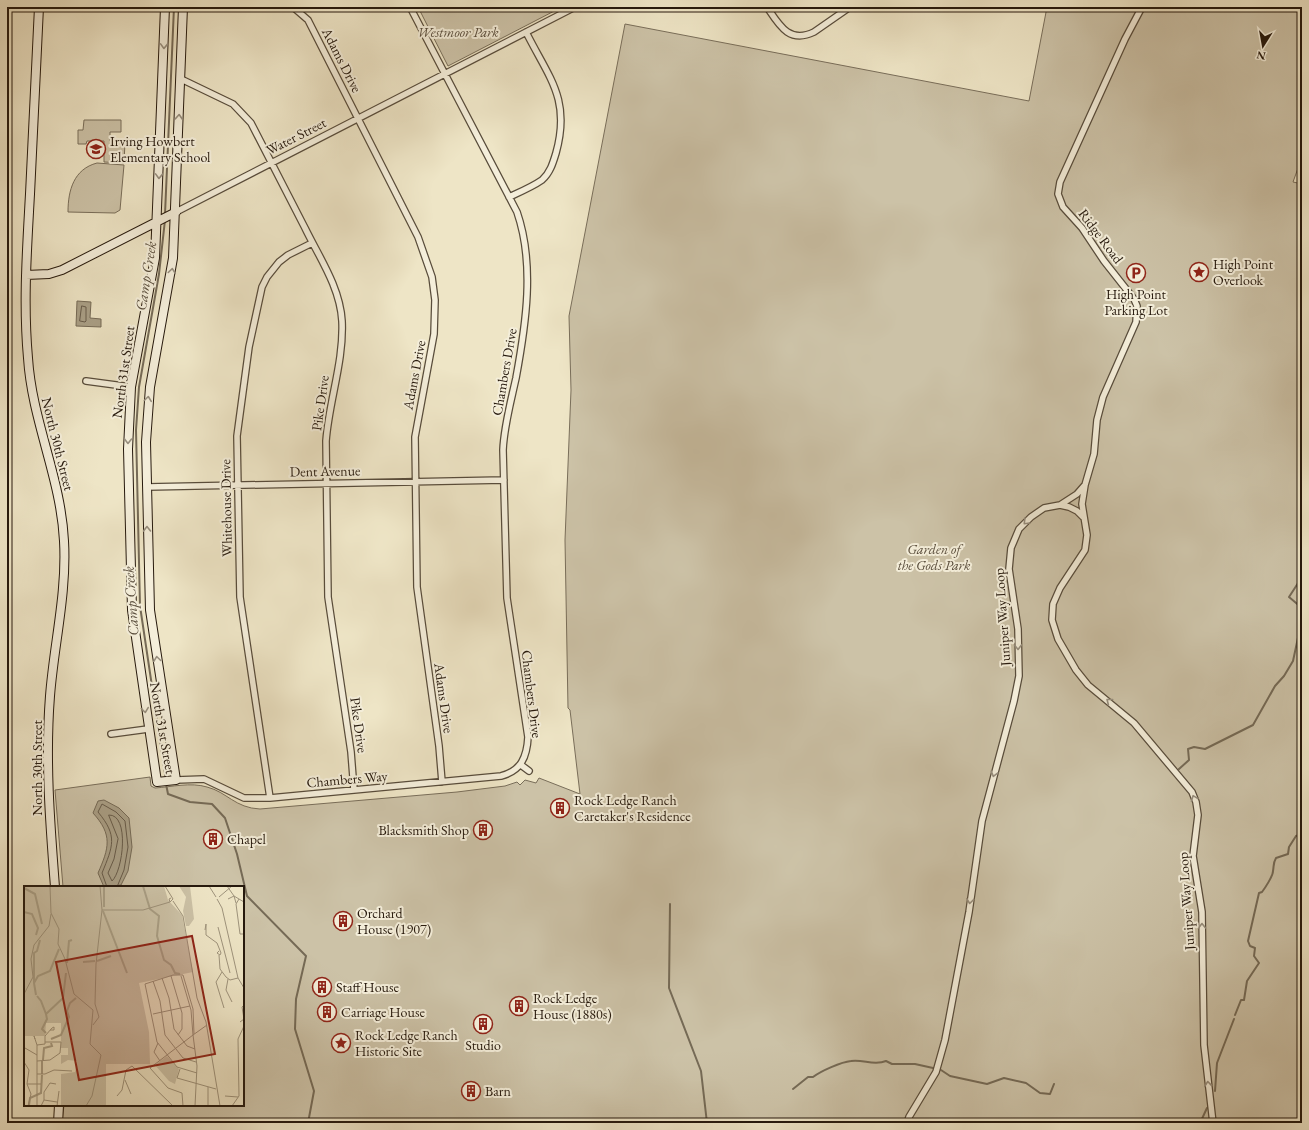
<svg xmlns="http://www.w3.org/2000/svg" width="1309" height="1130" font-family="'EB Garamond',serif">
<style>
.green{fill:#ccc2a7;stroke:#796e5a}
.water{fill:#aaa087;stroke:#756a56}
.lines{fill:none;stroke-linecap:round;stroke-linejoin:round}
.shore{stroke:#685c4a;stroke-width:1}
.stream{stroke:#756a56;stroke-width:2}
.street-casing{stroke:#584c3b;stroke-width:8}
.secondary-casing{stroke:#26190d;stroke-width:10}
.street{stroke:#f4eeda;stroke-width:5.5}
.secondary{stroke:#f4eeda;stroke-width:8}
.oneway{stroke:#978e7e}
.labels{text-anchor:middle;stroke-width:4;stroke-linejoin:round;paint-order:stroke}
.park-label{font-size:14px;font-style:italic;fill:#584c3b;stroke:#f4eeda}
.street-label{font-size:14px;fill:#26190d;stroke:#f4eeda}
.poi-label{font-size:14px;fill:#26190d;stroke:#f4eeda;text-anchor:start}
.water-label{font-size:15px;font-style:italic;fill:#5b4f3e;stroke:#f4eeda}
.inset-river{fill:none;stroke:#aaa087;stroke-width:2}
.inset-road{fill:none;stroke:#9e937c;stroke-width:1}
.view{fill:#8f2418;fill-opacity:0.15;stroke:#8f2418;stroke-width:2}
.inset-edge{fill:none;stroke:#26190d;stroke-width:2}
</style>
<rect width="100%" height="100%" fill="#eee5c6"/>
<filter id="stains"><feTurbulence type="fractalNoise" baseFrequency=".005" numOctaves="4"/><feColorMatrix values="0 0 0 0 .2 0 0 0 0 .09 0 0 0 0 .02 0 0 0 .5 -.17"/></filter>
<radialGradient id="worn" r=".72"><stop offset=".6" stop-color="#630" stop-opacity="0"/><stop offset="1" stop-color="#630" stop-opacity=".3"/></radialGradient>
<path class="green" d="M418 7H562L448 66Z
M1047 7H1302V157L1293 182 1302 184V1123H62L64 1105H243V887H63L55 790 150 777 151 786 155 788C171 787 191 782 207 787 227 792 235 808 260 809L457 792 505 786 517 782 520 785 525 780 536 783 539 778 580 794 570 710 568 708 565 540 571 390 569 316 625 24 1029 101Z
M84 120H121V132H110V141L125 142 124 163 104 162V141H87L86 144H78V130H83Z
M97 163 124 165 120 210 115 213 68 212C68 190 74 169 97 163Z"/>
<path class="water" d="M77 301 91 302 90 318 101 319V327L76 326Z
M104 800 119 808 129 818 132 847 128 871 121 885 104 887 98 873C109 848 113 835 93 813L98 801Z"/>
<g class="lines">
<path class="shore" d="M82 306 86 307V321L85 322 80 321Z
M109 815C130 814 123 871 112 881L108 873 114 859 118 839Z
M107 887 102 873C113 846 118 836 98 812L102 804 116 812 125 821 128 847 124 870 117 887"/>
<path class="stream" d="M165 214 174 7
M165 220 159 274 139 387 136 430 140 606 166 780
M1302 577 1289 597 1302 608
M1179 769 1189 760 1188 749 1194 747 1205 749 1253 725 1275 686 1284 676 1293 661 1302 619
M166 784 168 794 190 802 212 804 225 818 237 854 247 896 306 956 296 999 295 1029 314 1091 308 1123
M670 904 669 988 701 1071 707 1123
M1235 1015 1241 1000H1244L1247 981 1259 963 1254 956 1255 948 1250 946 1248 941 1259 893 1262 892C1265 888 1273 876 1273 871 1274 866 1273 863 1276 858L1288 854 1289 847 1296 836 1299 835 1302 827
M941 1070 950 1076 987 1084 1004 1078 1026 1083 1040 1093 1050 1094 1054 1084
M793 1089 808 1077H813C821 1071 841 1062 851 1061 863 1059 874 1066 886 1061L892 1064H915L933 1068
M1215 1091 1217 1063 1234 1019
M1200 1123 1207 1108"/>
<defs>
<path id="street" d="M293 7 308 20 418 237 432 277 435 300 434 334 415 437 417 587 439 746 442 782
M767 7C779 25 789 44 814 32L850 7
M1142 7 1125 39 1060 182 1058 194 1063 207 1082 228 1104 261 1134 299 1137 306 1136 322 1103 397 1097 420 1094 454 1085 485 1082 504 1087 535 1085 550 1060 588 1053 604 1052 620 1058 639 1076 670 1088 685 1134 723 1192 792 1196 802 1198 815 1193 856 1202 912 1204 1045 1213 1123
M181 79 233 104 251 123C269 158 287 193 305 228 319 257 340 287 342 321 344 361 329 401 326 441L328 597 351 752 354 790
M509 197C520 192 532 187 542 180 550 173 553 163 556 153 571 99 549 78 526 32
M176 212 575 7
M86 381 131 387
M147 487 504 480
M1060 505 1077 494 1084 486
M111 734 148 729
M521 765 529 771
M176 780 204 779 244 798H270L501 776C521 771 527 757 528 737L507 598 503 450C504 426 511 401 516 378 526 324 535 264 517 212L410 7
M270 798 240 597 237 436 249 347 262 287 267 277 279 262 288 255 312 243
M907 1123 909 1117 936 1072 945 1040 969 912 982 821 1014 701 1019 676 1018 629 1009 569 1011 548 1019 529 1031 517 1044 508 1060 505 1069 507 1077 511 1083 517"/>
<path id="secondary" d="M39 7C36 69 33 131 30 194 27 249 23 303 28 358 32 421 61 478 64 541 67 593 54 644 50 696 45 760 50 823 55 887
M165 7 155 258 131 387 128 449 132 610 157 782 176 780 150 610 146 442 150 387 173 258 183 7
M26 275 49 274 62 270 176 212
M58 1123 59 1105"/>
</defs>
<use href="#street" class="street-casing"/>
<use href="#secondary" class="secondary-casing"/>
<use href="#street" class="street"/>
<use href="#secondary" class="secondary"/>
</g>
<defs><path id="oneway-chevron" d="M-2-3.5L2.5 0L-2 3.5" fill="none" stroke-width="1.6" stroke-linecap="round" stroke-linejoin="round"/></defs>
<g class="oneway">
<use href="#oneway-chevron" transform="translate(164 46) rotate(92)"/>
<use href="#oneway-chevron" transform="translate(179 117) rotate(-87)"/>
<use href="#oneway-chevron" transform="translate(159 176) rotate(92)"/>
<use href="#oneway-chevron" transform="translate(172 271) rotate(-82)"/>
<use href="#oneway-chevron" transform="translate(148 399) rotate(-83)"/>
<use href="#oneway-chevron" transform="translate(128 441) rotate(91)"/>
<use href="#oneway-chevron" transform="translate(1026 522) rotate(135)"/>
<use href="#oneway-chevron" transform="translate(147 529) rotate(-91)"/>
<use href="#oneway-chevron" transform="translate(1018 647) rotate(89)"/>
<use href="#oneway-chevron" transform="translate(157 659) rotate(-98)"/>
<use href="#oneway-chevron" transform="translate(1109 701) rotate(-142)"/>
<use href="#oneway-chevron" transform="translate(145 710) rotate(82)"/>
<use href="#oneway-chevron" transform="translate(994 774) rotate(105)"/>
<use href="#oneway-chevron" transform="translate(1194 798) rotate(-111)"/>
<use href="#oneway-chevron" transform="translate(970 901) rotate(97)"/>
<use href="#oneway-chevron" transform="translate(1202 926) rotate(-91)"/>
<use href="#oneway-chevron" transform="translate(1208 1084) rotate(-96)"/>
</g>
<defs>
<symbol id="school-ring" viewBox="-11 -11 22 22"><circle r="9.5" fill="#f4eeda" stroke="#8f2418" stroke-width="1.5"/><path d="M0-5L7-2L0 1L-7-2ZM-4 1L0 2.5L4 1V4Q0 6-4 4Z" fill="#8f2418"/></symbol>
<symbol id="sight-ring" viewBox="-11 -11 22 22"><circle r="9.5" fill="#f4eeda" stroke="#8f2418" stroke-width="1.5"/><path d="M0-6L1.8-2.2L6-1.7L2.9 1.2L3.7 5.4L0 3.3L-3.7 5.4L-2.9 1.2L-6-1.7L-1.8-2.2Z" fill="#8f2418"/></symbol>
<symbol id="parking-ring" viewBox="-11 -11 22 22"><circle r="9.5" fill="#f4eeda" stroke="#8f2418" stroke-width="1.5"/><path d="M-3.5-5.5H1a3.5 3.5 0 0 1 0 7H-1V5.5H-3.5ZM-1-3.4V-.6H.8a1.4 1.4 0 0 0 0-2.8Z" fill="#8f2418"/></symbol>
<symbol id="building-ring" viewBox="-11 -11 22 22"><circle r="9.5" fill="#f4eeda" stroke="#8f2418" stroke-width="1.5"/><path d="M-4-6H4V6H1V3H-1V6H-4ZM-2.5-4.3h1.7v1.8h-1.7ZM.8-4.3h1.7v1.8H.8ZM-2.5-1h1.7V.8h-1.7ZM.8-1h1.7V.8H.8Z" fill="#8f2418"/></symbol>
</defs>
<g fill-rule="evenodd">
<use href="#school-ring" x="85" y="138" width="22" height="22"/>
<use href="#sight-ring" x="1188" y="261" width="22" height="22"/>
<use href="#parking-ring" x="1125" y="262" width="22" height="22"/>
<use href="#building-ring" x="549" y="797" width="22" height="22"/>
<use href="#building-ring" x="472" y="819" width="22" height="22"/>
<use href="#building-ring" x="202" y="828" width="22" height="22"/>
<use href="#building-ring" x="332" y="910" width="22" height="22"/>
<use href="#building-ring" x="311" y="976" width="22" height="22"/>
<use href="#building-ring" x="508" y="995" width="22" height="22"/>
<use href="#building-ring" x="316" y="1001" width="22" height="22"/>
<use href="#building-ring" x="472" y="1013" width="22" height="22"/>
<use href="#sight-ring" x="330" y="1032" width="22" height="22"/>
<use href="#building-ring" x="460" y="1080" width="22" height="22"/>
</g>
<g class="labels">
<g class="park-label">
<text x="458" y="37">Westmoor Park</text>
<text x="934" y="554">Garden of<tspan x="934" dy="16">the Gods Park</tspan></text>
</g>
<g class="street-label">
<text transform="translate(342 60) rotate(63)" y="5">Adams Drive</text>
<text transform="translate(296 136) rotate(-27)" y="5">Water Street</text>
<text transform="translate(1101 236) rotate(53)" y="5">Ridge Road</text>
<text transform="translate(123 372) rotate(-82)" y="5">North 31st Street</text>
<text transform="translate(504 372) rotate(-80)" y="5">Chambers Drive</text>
<text transform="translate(414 375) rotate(-79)" y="5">Adams Drive</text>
<text transform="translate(320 403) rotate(-82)" y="5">Pike Drive</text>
<text transform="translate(58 444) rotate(76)" y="5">North 30th Street</text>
<text transform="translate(325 471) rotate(-1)" y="5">Dent Avenue</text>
<text transform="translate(226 508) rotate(-91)" y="5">Whitehouse Drive</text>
<text transform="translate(1002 617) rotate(-94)" y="5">Juniper Way Loop</text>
<text transform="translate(532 694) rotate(83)" y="5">Chambers Drive</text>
<text transform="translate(444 698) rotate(82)" y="5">Adams Drive</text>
<text transform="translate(359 725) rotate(82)" y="5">Pike Drive</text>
<text transform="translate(163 728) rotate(80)" y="5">North 31st Street</text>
<text transform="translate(37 768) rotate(-90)" y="5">North 30th Street</text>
<text transform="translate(347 779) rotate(-5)" y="5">Chambers Way</text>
<text transform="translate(1186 901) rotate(-94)" y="5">Juniper Way Loop</text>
</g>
<g class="poi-label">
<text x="110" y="146">Irving Howbert<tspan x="110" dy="16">Elementary School</tspan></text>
<text x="1213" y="269">High Point<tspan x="1213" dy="16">Overlook</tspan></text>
<text x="1136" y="299" text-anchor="middle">High Point<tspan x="1136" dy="16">Parking Lot</tspan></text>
<text x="574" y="805">Rock Ledge Ranch<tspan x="574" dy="16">Caretaker's Residence</tspan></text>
<text x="469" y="835" text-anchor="end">Blacksmith Shop</text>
<text x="227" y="844">Chapel</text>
<text x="357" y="918">Orchard<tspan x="357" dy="16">House (1907)</tspan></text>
<text x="336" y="992">Staff House</text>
<text x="533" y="1003">Rock Ledge<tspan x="533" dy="16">House (1880s)</tspan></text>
<text x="341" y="1017">Carriage House</text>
<text x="355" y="1040">Rock Ledge Ranch<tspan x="355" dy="16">Historic Site</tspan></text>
<text x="483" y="1050" text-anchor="middle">Studio</text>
<text x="485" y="1096">Barn</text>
</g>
<g class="water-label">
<text transform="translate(146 276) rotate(-81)" y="5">Camp Creek</text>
<text transform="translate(131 601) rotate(-94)" y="5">Camp Creek</text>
</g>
</g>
<g transform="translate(24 886)">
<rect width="220" height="220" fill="#eee5c6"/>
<path d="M0 0H140L144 14 158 29 169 86 115 97 125 146 126 178H82V220H37V188L51 186 53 175 44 174 37 178V169H44V162H37V137H22L21 150H0ZM155 0H166L170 33 165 40H162L159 25 162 11ZM143 170 155 183 151 198 145 195 131 179Z" fill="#ccc2a7"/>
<path class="inset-river" d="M119 0 126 23 135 30 133 50 140 74 147 79 151 87 156 88M0 2 11 8 18 38M80 21V0M79 25 103 87M0 26 8 28 14 42 12 49M73 75 87 70M59 76 71 75M43 77 45 55 48 54M10 97V67L13 65 16 54M12 109 10 97 14 90 26 85 35 63M13 110 17 115 22 128 23 133 18 143 22 147M22 128 39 112 42 87M27 153 37 149 45 131 43 125 46 117 52 112M19 174 20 162 28 160 27 157M18 175V188M5 219 6 212 17 207 18 189"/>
<path class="inset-road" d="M26 0 27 27 35 43 34 58 41 73 50 108 69 124 66 158 77 169 68 210 62 220M141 0 149 13 146 16 145 13 147 12M185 0 192 11M203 0 210 10 220 16M195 11 208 0M193 13 198 22 214 92 220 102M204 13 210 10 212 17M215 13 212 18 216 48H220M149 15 159 30 173 112 182 136 196 220M78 24H119L146 16M194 41 206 87M181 44 182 38V49L193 57 197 67 196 69 193 67 195 65M195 69 196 83 202 91 206 94 214 92M198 86 192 96 200 122M147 90 158 127V143L154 149M157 90 167 124 169 149 126 182 144 202 158 207 159 220M138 92 145 112 150 143 163 160 171 163M204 93 202 104 208 116M129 95 136 115 141 149 159 172 172 176M121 98 133 156 153 181 173 187M121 98 149 89H159L169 123 170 148M0 108 9 91 7 73 10 59 25 40 27 28M129 128 166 120M216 136 220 133 218 121 220 119M69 139 75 131 71 118 72 78 78 24 76 0M11 153 10 150 13 159V220M134 157 130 166 136 175M13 159 21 158V150L28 142 30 141V144H26M1 162 13 169M13 175 26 174 36 167 37 156H21M0 176 5 184 3 198 7 208 4 220M156 183 153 192 192 203M13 188H21L30 184 48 185M101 194 107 208M3 198H17M93 210 98 204 102 184 108 180 149 220M201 210 214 211M20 214V206L26 197 32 198M17 220 20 214 33 216M33 220 35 205M171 220 173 180 169 149 183 139M184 220V201M208 220 215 210 214 153 220 140"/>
<path class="view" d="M168 50 191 168 55 194 32 76Z"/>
<rect width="220" height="220" class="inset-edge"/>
</g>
<rect width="1309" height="1130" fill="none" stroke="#eee5c6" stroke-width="24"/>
<rect x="8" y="8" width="1293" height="1114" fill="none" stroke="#26190d" stroke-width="2"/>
<rect x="12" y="12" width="1285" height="1106" fill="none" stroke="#26190d"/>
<g transform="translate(1263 46) rotate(191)" stroke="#f4eeda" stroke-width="3" paint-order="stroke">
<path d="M0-3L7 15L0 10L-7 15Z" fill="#26190d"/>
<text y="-6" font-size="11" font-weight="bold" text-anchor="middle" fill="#26190d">N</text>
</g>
<rect width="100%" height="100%" filter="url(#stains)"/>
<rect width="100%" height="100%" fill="url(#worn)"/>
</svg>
